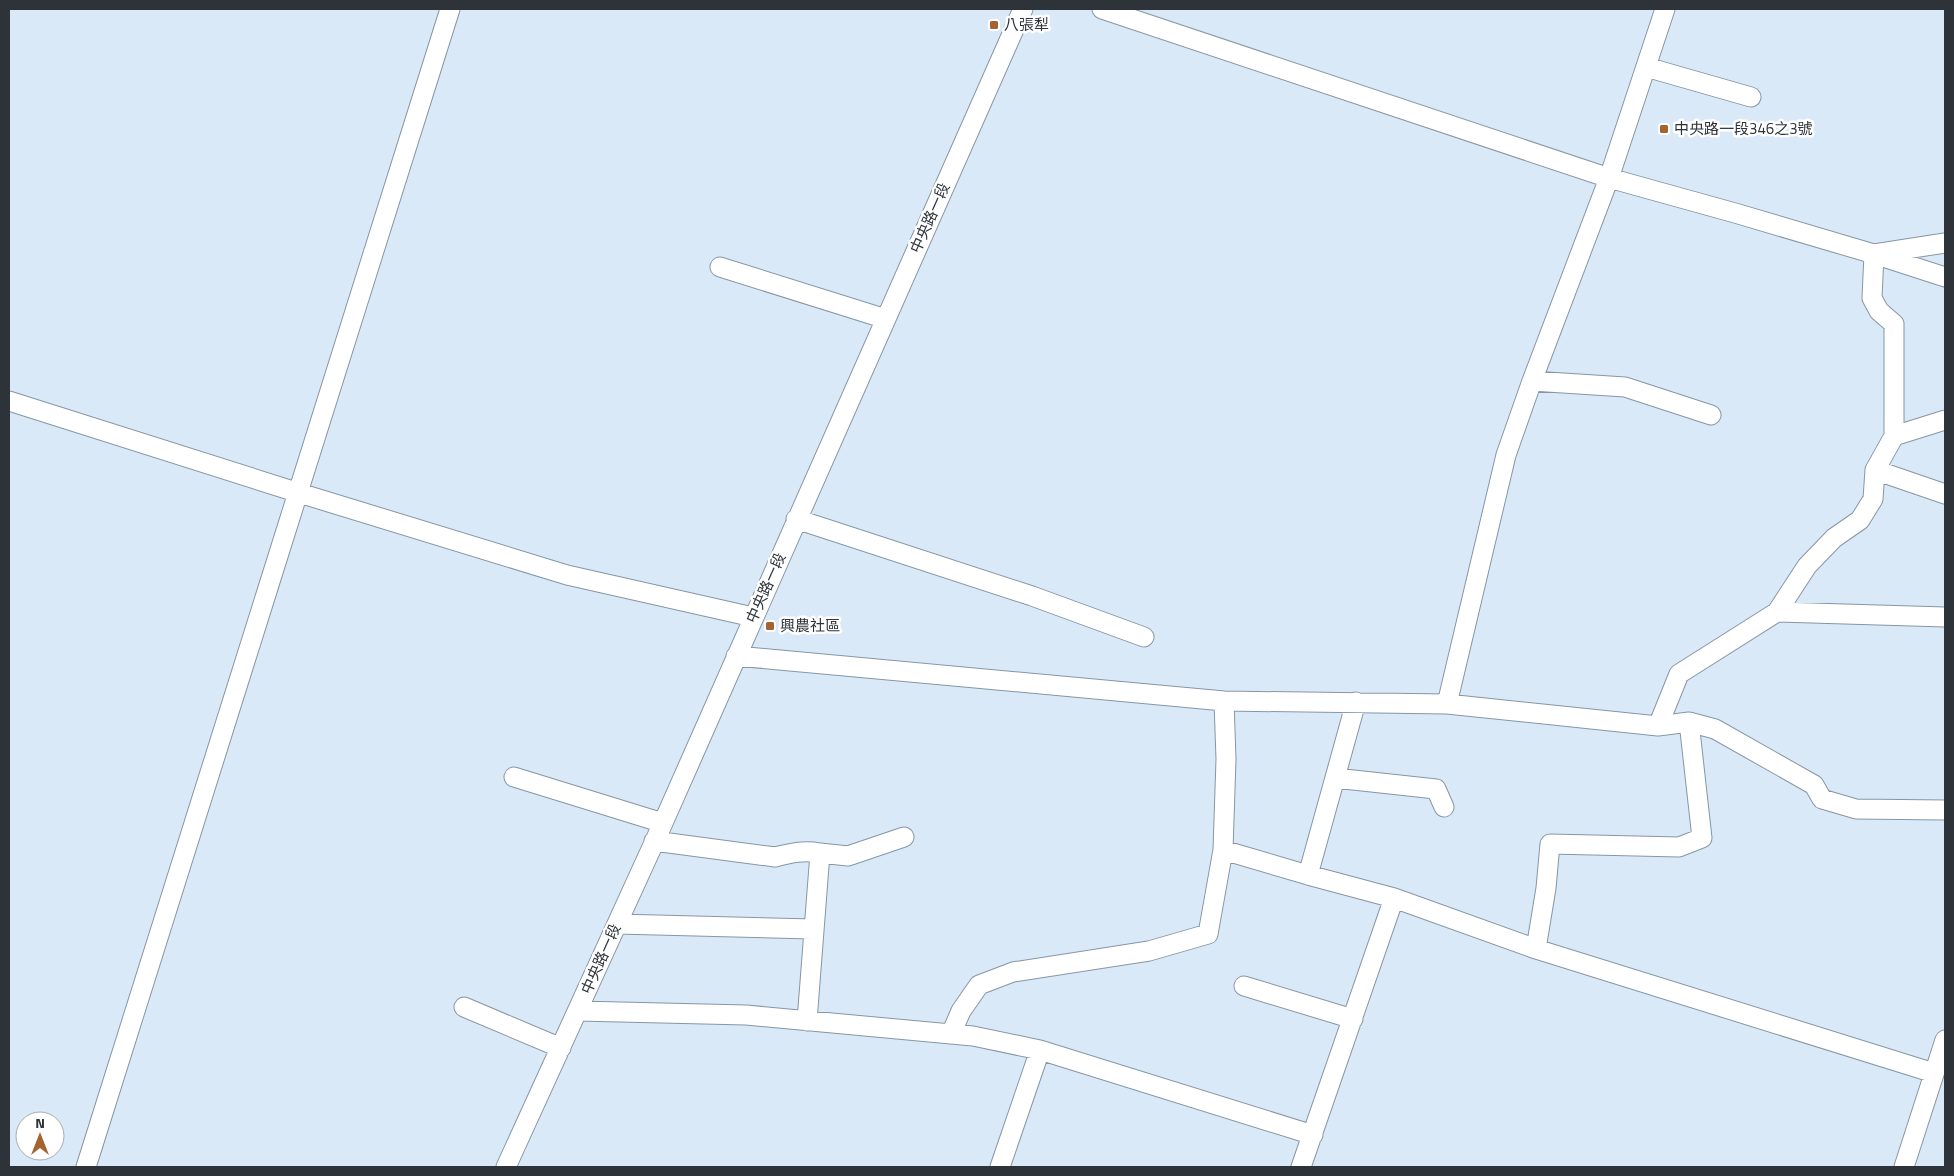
<svg xmlns="http://www.w3.org/2000/svg" width="1954" height="1176" font-family="'Titillium Web','Noto Sans TC',sans-serif">
<style>
.lines{fill:none;stroke-linecap:round;stroke-linejoin:round}
.minor-casing{stroke:#8796a4;stroke-width:21}
.minor{stroke:#fff;stroke-width:19}
.poi-dot{fill:#a56330;stroke:#fff;stroke-width:2}
.labels{text-anchor:middle;stroke-width:5;stroke-linejoin:round;paint-order:stroke}
.poi-label{font-size:15px;fill:#2d3339;stroke:#fff;text-anchor:start}
.street-label{font-size:15px;fill:#2d3339;stroke:#fff}
</style>
<rect width="100%" height="100%" fill="#d9e9f8"/>
<g class="lines">
<defs>
<path id="minor" d="M1102 9 1609 178 1735 213 1874 254 1945 243
M1646 67 1751 97
M720 267 886 319
M1532 381 1625 387 1711 415
M9 401 296 492 567 575 753 617
M1894 436 1945 420
M1875 470 1945 494
M796 519 1032 596 1144 637
M1777 612 1945 617
M736 656 1224 701 1447 704 1658 726 1689 722 1715 729 1814 785 1822 799 1856 809 1945 810
M1224 701 1226 759 1223 850 1208 934 1149 951 1013 972 979 985 961 1011 951 1034 973 1036 1040 1050 1313 1135
M1447 704 1506 455 1532 381 1609 178 1665 9
M1658 726 1679 674 1777 612 1807 566 1834 538 1860 520 1873 499 1875 470 1894 436V324L1879 311 1872 298 1874 254 1945 277
M514 777 663 823
M1335 778 1436 789 1444 807
M654 841 775 857C791 853 803 850 820 853L807 1021
M1223 850 1308 875 1394 898 1536 949 1934 1073
M820 853 848 856 904 837
M1308 875 1356 702
M617 924 813 929
M1536 949 1546 888 1550 844 1679 847 1702 838 1689 722
M1244 986 1353 1019
M464 1007 561 1048
M578 1011 746 1015 951 1034
M86 1167C208 781 328 395 450 9
M506 1167 663 823 1023 9
M1000 1167 1040 1050
M1301 1167 1394 898
M1904 1167 1945 1040"/>
</defs>
<use href="#minor" class="minor-casing"/>
<use href="#minor" class="minor"/>
</g>
<g class="poi-dot">
<rect x="989" y="20" width="10" height="10" rx="2.5"/>
<rect x="1659" y="124" width="10" height="10" rx="2.5"/>
<rect x="765" y="621" width="10" height="10" rx="2.5"/>
</g>
<g class="labels">
<g class="poi-label">
<text x="1004" y="30">八張犁</text>
<text x="1674" y="134">中央路一段346之3號</text>
<text x="780" y="631">興農社區</text>
</g>
<g class="street-label">
<text transform="translate(930 218) rotate(-66)" y="5">中央路一段</text>
<text transform="translate(766 588) rotate(-66)" y="5">中央路一段</text>
<text transform="translate(601 959) rotate(-66)" y="5">中央路一段</text>
</g>
</g>
<rect width="1954" height="1176" fill="none" stroke="#2d3339" stroke-width="20"/>
<g transform="translate(40 1136)"><circle r="24" fill="#ffffff" stroke="#abadb0"/>
<path d="M0-4L9 19L0 12L-9 19Z" fill="#a56330"/>
<text y="-8" font-size="14" font-weight="bold" text-anchor="middle" fill="#2d3339">N</text>
</g>
</svg>
